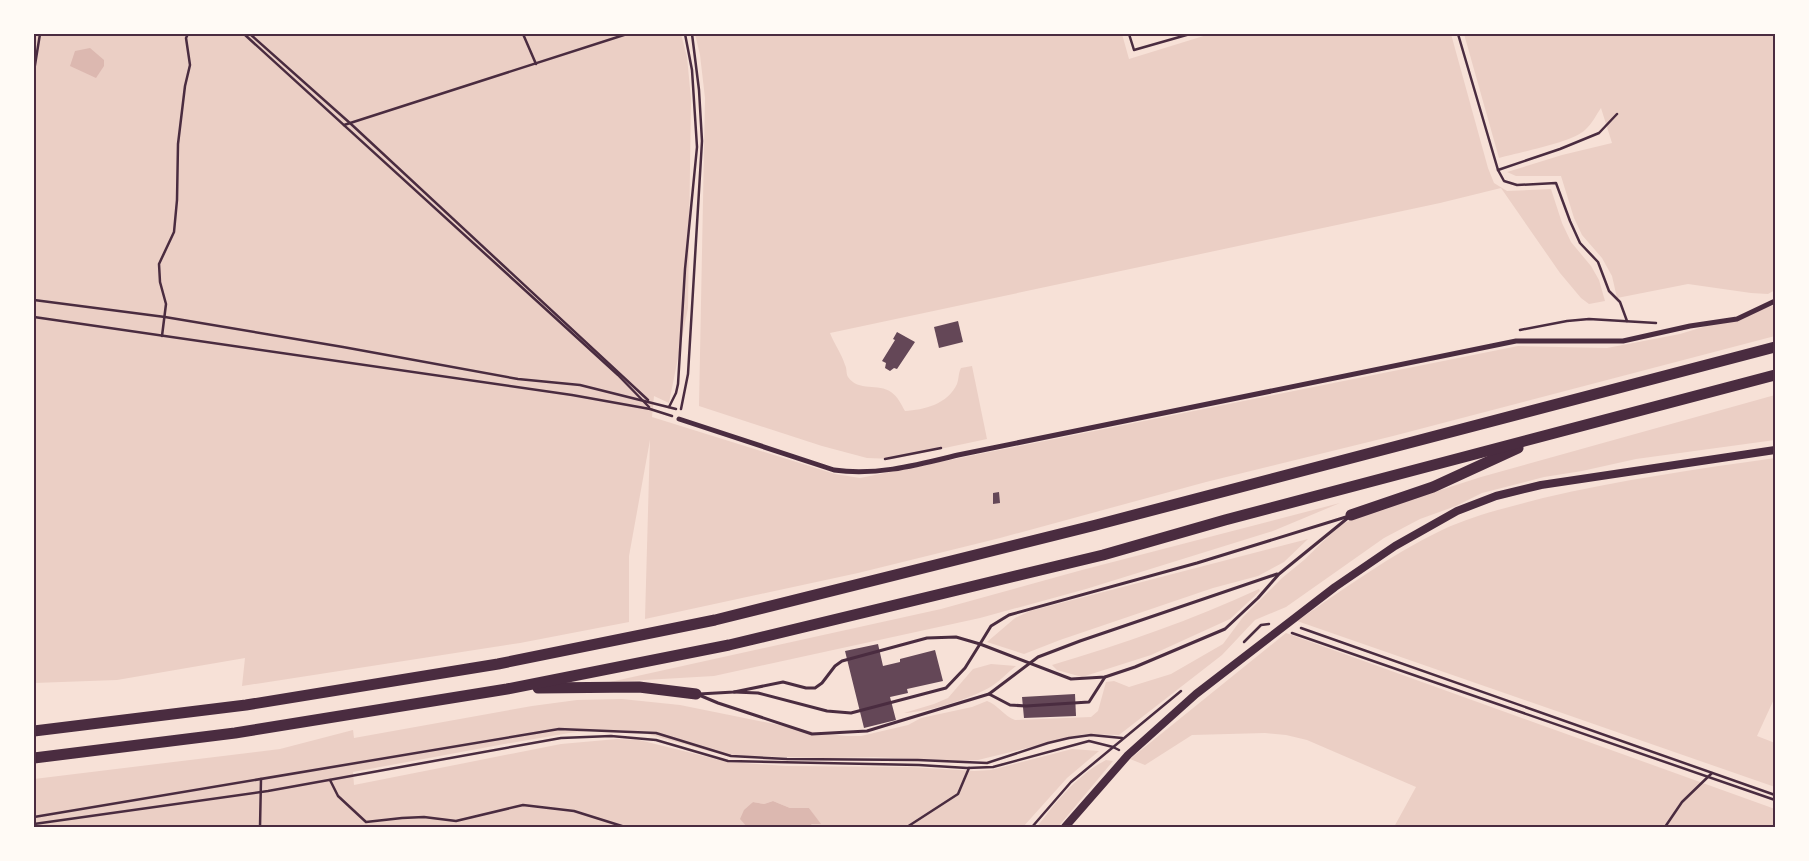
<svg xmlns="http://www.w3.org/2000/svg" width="1809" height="861" font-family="'Fira Sans Condensed',sans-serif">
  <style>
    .green { fill: #ebcfc5 }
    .water { fill: #dcb8b0 }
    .building { fill: #644757 }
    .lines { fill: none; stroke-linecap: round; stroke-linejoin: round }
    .path { stroke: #4a2c40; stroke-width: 2.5 }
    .service { stroke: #4a2c40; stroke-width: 3 }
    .minor { stroke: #4a2c40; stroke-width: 5 }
    .tertiary { stroke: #4a2c40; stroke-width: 8 }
    .motorway { stroke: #4a2c40; stroke-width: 11 }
    .neatline { fill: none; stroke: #4a2c40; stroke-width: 2 }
  </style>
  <rect width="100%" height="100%" fill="#f7e1d7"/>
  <g class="green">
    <polygon points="34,34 681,34 687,57 691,99 688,308 669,403 654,396 652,417 835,474 860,478 880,474 1518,346 1607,348 1680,334 1775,305 1775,336 1393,436 1206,482 1000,538 858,573 645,619 650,440 629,556 629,622 520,643 242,686 245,658 117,680 34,683"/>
    <path d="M695 34H1122L1129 59 1210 34H1451L1488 168 1494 183 1507 191 1551 189 1562 223 1571 242 1591 266 1599 280 1605 301 1589 304 1581 298 1560 273 1501 188 1440 203 830 333C834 344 842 354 845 365 847 368 846 374 848 377 858 392 879 383 891 392 898 397 901 404 905 411 924 410 948 404 957 384 959 379 958 374 961 368L972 366 987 439 893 459 867 458 822 446 699 406 705 98 700 55Z"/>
    <path d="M1464 34H1775V290L1768 294 1751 293 1688 284 1617 298 1612 276 1602 258 1582 235 1574 218 1561 176H1516L1507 172 1562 155 1612 143 1601 108C1596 115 1592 124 1585 130 1571 143 1519 152 1499 158Z"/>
    <path d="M1775 395V440L1636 459 1582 471 1544 477 1482 493 1456 506 1420 519 1384 538 1286 607 1255 620 1222 655 1119 735 1084 734 978 760 958 761 874 757 829 758 737 756 712 752 640 732 616 730H599L569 733 499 745 353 772 354 785 561 744 617 739 639 740 728 762 786 766 911 767 974 771 991 770 1072 749 1099 751 1067 778 1023 827H809L812 824H820L809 808H790L773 801 764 804 753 802 741 819 747 827H34V779L280 749 353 730 354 738 532 706 577 700 622 699 680 705 819 733 846 736H861L908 725 921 718 972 707 987 701C998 705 1004 716 1015 720L1091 717 1098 711 1106 682 1114 681 1129 687 1171 674 1223 644 1243 617 1282 578 1304 560 1340 525 1360 516 1481 477Z"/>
    <path d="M1775 458V697L1757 736 1775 743V787L1297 621C1344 589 1390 555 1442 530 1474 515 1509 507 1543 498 1620 480 1697 469 1775 458Z"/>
    <polygon points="1340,503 1273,531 1086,589 980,618 714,676 610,682 941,609 1082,570"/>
    <polygon points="1308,539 1284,562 1258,576 1213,588 1060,640 1024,654 987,642 1015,618 1030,611"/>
    <path d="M1259 589 1260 591 1230 619 1151 655 1082 677 1057 670 1052 665C1122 644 1192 620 1259 589Z"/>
    <polygon points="1286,633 1775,809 1775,827 1394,827 1416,787 1307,740 1286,735 1265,733 1192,735 1145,765 1130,759"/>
    <path d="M991 664 1016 666C1008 672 1001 680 992 686 971 699 928 712 904 713L934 704 948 698 973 669Z"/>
    <path d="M1106 760 1113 761 1058 827H1037C1057 801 1076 776 1106 760Z"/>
  </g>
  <g class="water">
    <polygon points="90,48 104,60 104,66 96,78 70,66 75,51"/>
    <polygon points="773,801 790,808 809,808 821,824 812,824 809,827 747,827 740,819 744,810 753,802 764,804"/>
  </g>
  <g class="building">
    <polygon points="958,321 963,342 939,348 934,327"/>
    <polygon points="897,332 915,342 897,369 894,368 890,371 885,368 886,363 882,361 895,340 893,339"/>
    <polygon points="999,492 1000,503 993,504 993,493"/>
    <polygon points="878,644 883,666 900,662 900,659 935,650 943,681 907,689 908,693 890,697 896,720 864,728 845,651"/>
    <polygon points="1075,694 1076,716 1024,718 1022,697"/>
  </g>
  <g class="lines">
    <g class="path">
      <polyline points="244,34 618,375 649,407"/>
      <polyline points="250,34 351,124 648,400"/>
      <polyline points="523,34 536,64"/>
      <polyline points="1129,34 1134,50 1190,34"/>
      <polyline points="1458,34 1498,170 1504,181 1517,185 1556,183 1570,221 1580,243 1598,262 1609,291 1620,302 1627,321"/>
      <polyline points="34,71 40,34"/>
      <polyline points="344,125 627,34"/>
      <polyline points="1498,170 1560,149 1599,133 1617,114"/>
      <polyline points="34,300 165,317 343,347 518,379 580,385 676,409"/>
      <polyline points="34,317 572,395 650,409 672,416"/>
      <polyline points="1520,330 1567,321 1589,319 1656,323"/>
      <polyline points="162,336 166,304 160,282 159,264 174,232 177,200 178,144 185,86 190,65 186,38 188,34"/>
      <polyline points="669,407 676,393 678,384 685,269 697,147 692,70 685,34"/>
      <polyline points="681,409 688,374 702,141 699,90 692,34"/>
      <polyline points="885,459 941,448"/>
      <polyline points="1301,628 1775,795"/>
      <polyline points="1292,633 1775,800"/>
      <polyline points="1244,642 1261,625 1269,624"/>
      <polyline points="330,780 338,796 366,822 402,818 424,817 456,821 523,805 574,811 625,827"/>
      <polyline points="34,817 559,729 656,733 731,756 787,759 918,760 987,763 1048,743 1069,738 1091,735 1122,738"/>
      <polyline points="34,824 268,791 561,738 611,736 656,740 728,761 919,765 967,768 993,767 1089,741 1113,747 1119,750"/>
      <polyline points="260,827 261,779"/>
      <polyline points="907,827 958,794 969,768"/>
      <polyline points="1032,827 1071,782 1181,691"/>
      <polyline points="1665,827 1682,802 1712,773"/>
    </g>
    <g class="service">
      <polyline points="734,692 758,693 827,711 851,713 946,688 965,668 980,644 1071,679 1105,677 1135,667 1225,629 1258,598 1279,574 1349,517"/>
      <polyline points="699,694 734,692 783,682 806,688 815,688 822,683 835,666 842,661 927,638 956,637 980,644 991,626 1009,615 1197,563 1346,517"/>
      <polyline points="989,694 1010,705 1026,706 1089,702 1105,677"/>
      <polyline points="699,695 718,703 812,734 867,731 989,694 1038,657 1080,641 1277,574"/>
    </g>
    <path class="minor" d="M679 419 834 470C877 476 917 465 958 455L1516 341H1623L1690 326 1737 319 1775 301"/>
    <polyline class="tertiary" points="1065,827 1128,755 1196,694 1335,587 1395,546 1457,511 1496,496 1541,485 1775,450"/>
    <g class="motorway">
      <polyline points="1351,515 1433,487 1518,448"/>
      <polyline points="538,688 639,687 696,694"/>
      <polyline points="34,731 246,705 498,664 715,620 1096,525 1775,347"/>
      <polyline points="34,758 235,733 507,689 729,645 1103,555 1225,520 1775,375"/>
    </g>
  </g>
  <rect width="1809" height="861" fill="none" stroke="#fffaf5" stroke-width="70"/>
  <rect x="35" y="35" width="1739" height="791" class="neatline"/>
</svg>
